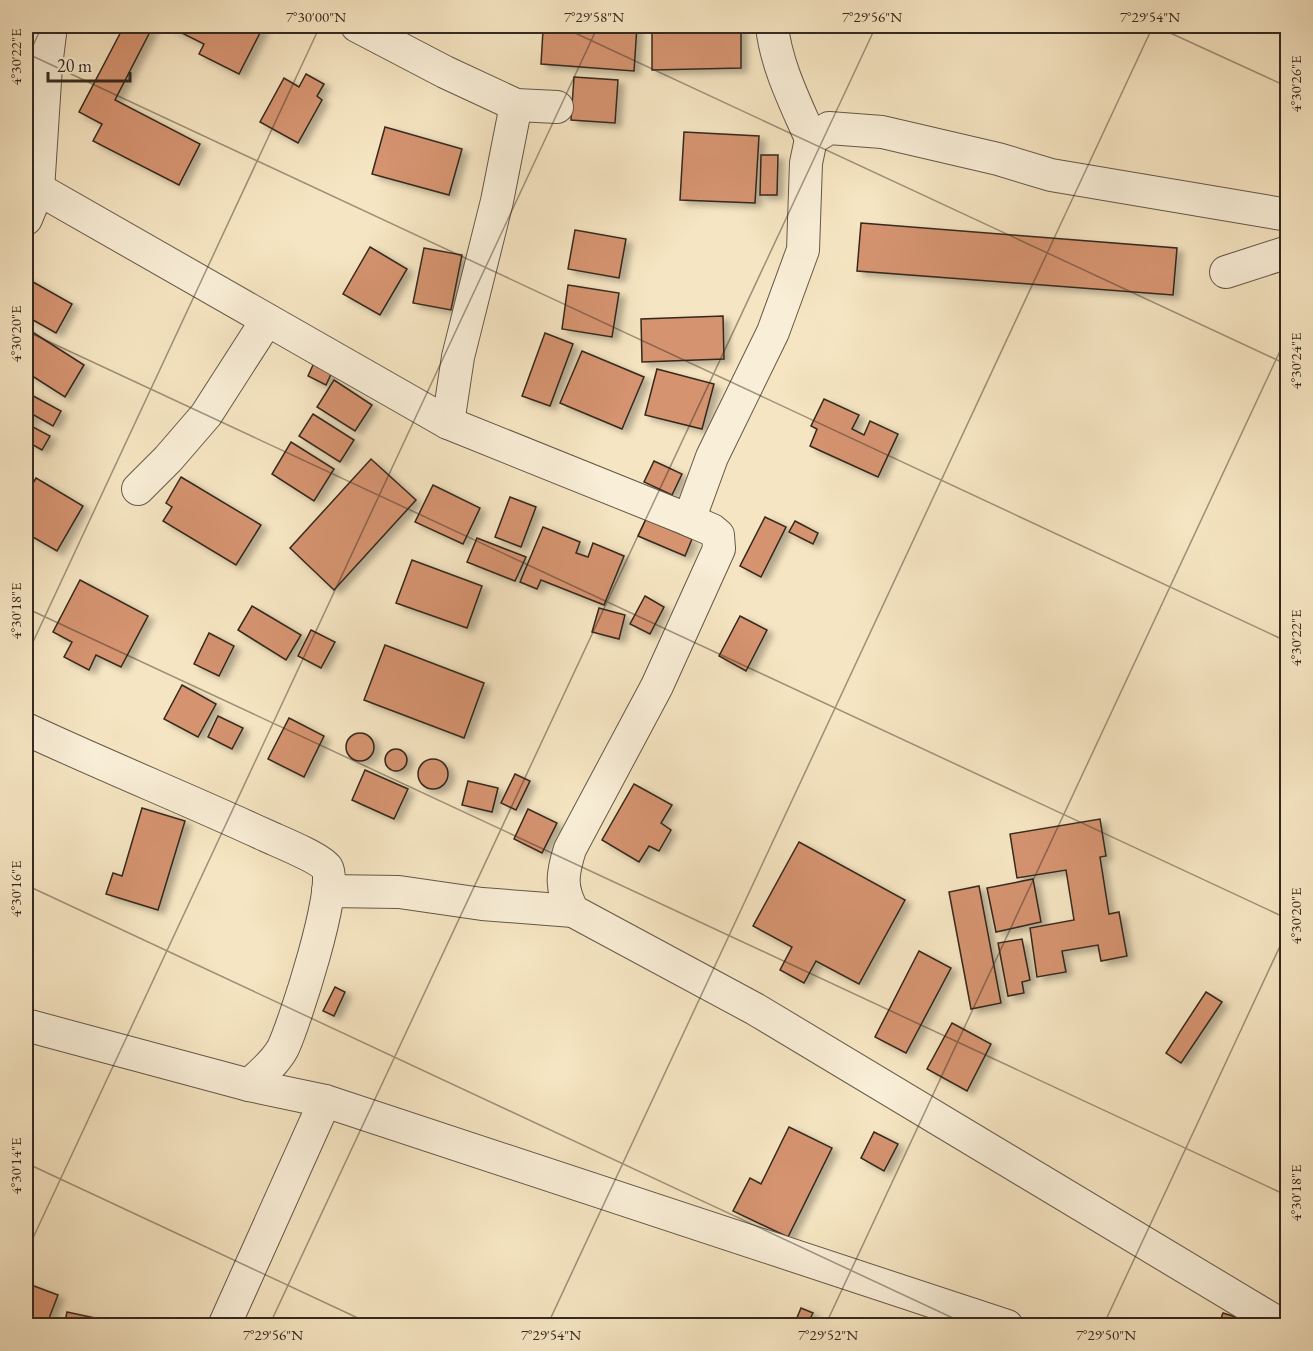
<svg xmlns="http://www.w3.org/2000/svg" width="1313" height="1351" font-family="'EB Garamond',serif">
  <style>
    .building { fill: #d59370; stroke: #34291e; stroke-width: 1.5; filter: url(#shadow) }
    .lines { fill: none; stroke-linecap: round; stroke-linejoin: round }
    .street-casing { stroke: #645847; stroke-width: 34 }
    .street { stroke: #f9eed7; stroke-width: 32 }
    .ticks { fill: none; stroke: #34291e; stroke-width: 1.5; stroke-opacity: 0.45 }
    .neatline { fill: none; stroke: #34291e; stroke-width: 2 }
    .ticks-label { font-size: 15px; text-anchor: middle; fill: #34291e }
  </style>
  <defs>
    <filter id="shadow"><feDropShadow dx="6" dy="4" stdDeviation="3" flood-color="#0004"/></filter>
  </defs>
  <rect width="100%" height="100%" fill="#f6e5c2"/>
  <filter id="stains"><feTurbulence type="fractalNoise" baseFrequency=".00333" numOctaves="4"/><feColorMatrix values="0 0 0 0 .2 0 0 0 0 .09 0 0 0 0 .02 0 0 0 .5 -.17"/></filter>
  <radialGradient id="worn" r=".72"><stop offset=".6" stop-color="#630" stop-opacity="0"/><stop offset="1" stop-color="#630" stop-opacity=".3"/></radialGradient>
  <g class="building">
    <polygon points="124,26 153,26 115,100 200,144 179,185 93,141 102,124 79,112"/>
    <polygon points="168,26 259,26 263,27 239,74 199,54 204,44"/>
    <polygon points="558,26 637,26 634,71 541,64 543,30 557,31"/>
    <polygon points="652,26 741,26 741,68 652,70"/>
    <polygon points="306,74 324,84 317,96 322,100 298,143 260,122 284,78 299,87"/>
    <polygon points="574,77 618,80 615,123 571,120"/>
    <polygon points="385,127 462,149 449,195 372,174"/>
    <polygon points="684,132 759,136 755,203 680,200"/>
    <polygon points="761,155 778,155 777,195 760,195"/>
    <polygon points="861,223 1177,248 1173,295 857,271"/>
    <polygon points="575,230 626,239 619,278 568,269"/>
    <polygon points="370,247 407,269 380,315 343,294"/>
    <polygon points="424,248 462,255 451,310 413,303"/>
    <polygon points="26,278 72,304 56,333 26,316"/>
    <polygon points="568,285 619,293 612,337 562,329"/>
    <polygon points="723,316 724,359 642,362 641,319"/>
    <polygon points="26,328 84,365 65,397 26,372"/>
    <polygon points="545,333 573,344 550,406 522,396"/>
    <polygon points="582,351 644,377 622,429 560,403"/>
    <polygon points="319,352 337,361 326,385 308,376"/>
    <polygon points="657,369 714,384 702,429 645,415"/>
    <polygon points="334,380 372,405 355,431 317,407"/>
    <polygon points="26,392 61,411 53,426 34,415 29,425 50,436 42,450 26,441"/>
    <polygon points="824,399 859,415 852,429 864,435 870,421 898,434 878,477 810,446 817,429 811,426"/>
    <polygon points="313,414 354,440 340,462 299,436"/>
    <polygon points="291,442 334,469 314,501 272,474"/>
    <polygon points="371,459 416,500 334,590 290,548"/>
    <polygon points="654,461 682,474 672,495 644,482"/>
    <polygon points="181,477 261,525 236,565 163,521 172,507 166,503"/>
    <polygon points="36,478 83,506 57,551 26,533 26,495"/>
    <polygon points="433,485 480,508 463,544 415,522"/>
    <polygon points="510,497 536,507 521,547 495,537"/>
    <polygon points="765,517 786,527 761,577 740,566"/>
    <polygon points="646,519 692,539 685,556 638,536"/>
    <polygon points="795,521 818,533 813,544 789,532"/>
    <polygon points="543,527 580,542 576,553 588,557 593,543 624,556 604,605 541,580 537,589 520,582"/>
    <polygon points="477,538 526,557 515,581 467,562"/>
    <polygon points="412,560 482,586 467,628 396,603"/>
    <polygon points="80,580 148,616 121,667 96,655 89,670 64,657 72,642 53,632"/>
    <polygon points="645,596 664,607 650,634 630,624"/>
    <polygon points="252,606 301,635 286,660 238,630"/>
    <polygon points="599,608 625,615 619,639 592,632"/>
    <polygon points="740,616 767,630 746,671 719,656"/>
    <polygon points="311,630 335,642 321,668 298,656"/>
    <polygon points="209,633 234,646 219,676 194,664"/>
    <polygon points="385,645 484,683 464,738 364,700"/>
    <polygon points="182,685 216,704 198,737 164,719"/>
    <polygon points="218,716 243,728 232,749 208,737"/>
    <polygon points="289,718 324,736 304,777 268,759"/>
    <circle cx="360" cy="747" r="14"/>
    <circle cx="396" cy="760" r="11"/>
    <circle cx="433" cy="774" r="15"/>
    <polygon points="365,770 408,789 394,819 352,800"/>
    <polygon points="515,774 530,781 516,810 501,803"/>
    <polygon points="468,781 498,788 492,812 462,805"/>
    <polygon points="634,784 672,805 661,823 671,830 659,851 649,846 639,862 602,840"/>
    <polygon points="142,808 185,821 158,910 106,894 113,873 122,876"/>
    <polygon points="528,809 557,823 542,853 514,839"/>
    <polygon points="1100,819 1106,856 1100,857 1109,914 1119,912 1127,956 1101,961 1098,945 1062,951 1066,972 1037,977 1030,928 1074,920 1066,870 1017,878 1010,834"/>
    <polygon points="799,842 905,900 859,984 816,961 804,983 780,970 792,947 753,926"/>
    <polygon points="1033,879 1041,922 996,932 987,888"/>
    <polygon points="979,886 1001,1003 971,1009 949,892"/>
    <polygon points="1022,939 1030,980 1022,982 1024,993 1008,996 998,943"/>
    <polygon points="919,951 951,968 906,1053 875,1037"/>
    <polygon points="335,987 345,992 334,1016 323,1011"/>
    <polygon points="1206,992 1222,1002 1181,1063 1166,1053"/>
    <polygon points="952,1023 991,1044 967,1091 927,1069"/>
    <polygon points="789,1127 832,1148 788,1237 733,1211 750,1178 761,1184"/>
    <polygon points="874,1132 898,1144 884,1171 861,1158"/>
    <polygon points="26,1283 58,1295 46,1326 26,1326"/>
    <polygon points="801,1308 813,1313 807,1325 796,1320"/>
    <polygon points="67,1312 132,1326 64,1326"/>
    <polygon points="1223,1313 1236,1317 1233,1326 1218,1326"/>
  </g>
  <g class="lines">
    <g class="street-casing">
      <g id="street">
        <polyline points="357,26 445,72 516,105 557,107"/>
        <path d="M772 26C776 65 795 102 811 139"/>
        <path d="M26 182 448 423 689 520 712 530 718 535 719 549 657 686 570 849C562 874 560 888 573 911L755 1009 1283 1326"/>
        <polyline points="26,219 38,190 46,66 51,26"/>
        <polyline points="1226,272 1288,252"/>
        <polyline points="448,423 458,357 497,201 516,105"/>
        <polyline points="138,489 168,459 206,415 267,320"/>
        <polyline points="689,520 712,457 773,332 803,250 806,163 811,139 829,128 882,132 998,159 1051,175 1288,215"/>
        <path d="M26 729C105 766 187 799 267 836 280 842 320 858 327 868 339 887 294 1025 283 1048 275 1063 261 1074 249 1085"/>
        <polyline points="328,891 399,892 482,904 573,911"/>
        <polyline points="26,1025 249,1085 325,1101 1007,1326"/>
        <polyline points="224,1326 325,1101"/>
      </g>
    </g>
    <use href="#street" class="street"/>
  </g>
  <path class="ticks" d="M560 26 1288 365M1155 26 1288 87M26 53 1288 642M26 61 42 26M26 331 1288 919M26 608 1288 1196M26 657 320 26M26 885 970 1326M26 1163 375 1326M26 1253 598 26M269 1326 876 26M547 1326 1153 26M825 1326 1288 334M1103 1326 1288 929"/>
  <rect width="1313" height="1351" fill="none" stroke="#f6e5c2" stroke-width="66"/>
  <path d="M48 72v9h82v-9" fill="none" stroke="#34291e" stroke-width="3"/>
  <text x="57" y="72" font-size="18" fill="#34291e" stroke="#f9eed7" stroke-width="4.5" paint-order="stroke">20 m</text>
  <rect x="33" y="33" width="1247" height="1285" class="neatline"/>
  <g class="ticks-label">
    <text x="316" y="22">7°30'00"N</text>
    <text x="594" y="22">7°29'58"N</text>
    <text x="872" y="22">7°29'56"N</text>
    <text x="1150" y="22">7°29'54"N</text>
    <text transform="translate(16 57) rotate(-90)" y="5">4°30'22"E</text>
    <text transform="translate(1296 84) rotate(-90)" y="5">4°30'26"E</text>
    <text transform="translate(16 334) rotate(-90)" y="5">4°30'20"E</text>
    <text transform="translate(1296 361) rotate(-90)" y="5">4°30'24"E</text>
    <text transform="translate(16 611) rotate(-90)" y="5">4°30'18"E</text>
    <text transform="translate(1296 638) rotate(-90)" y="5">4°30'22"E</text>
    <text transform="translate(16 889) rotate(-90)" y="5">4°30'16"E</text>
    <text transform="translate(1296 916) rotate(-90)" y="5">4°30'20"E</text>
    <text transform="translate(16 1166) rotate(-90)" y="5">4°30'14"E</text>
    <text transform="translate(1296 1193) rotate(-90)" y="5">4°30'18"E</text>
    <text x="273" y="1340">7°29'56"N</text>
    <text x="551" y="1340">7°29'54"N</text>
    <text x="828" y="1340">7°29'52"N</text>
    <text x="1106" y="1340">7°29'50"N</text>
  </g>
  <rect width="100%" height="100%" filter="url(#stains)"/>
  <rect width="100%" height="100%" fill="url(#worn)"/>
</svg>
